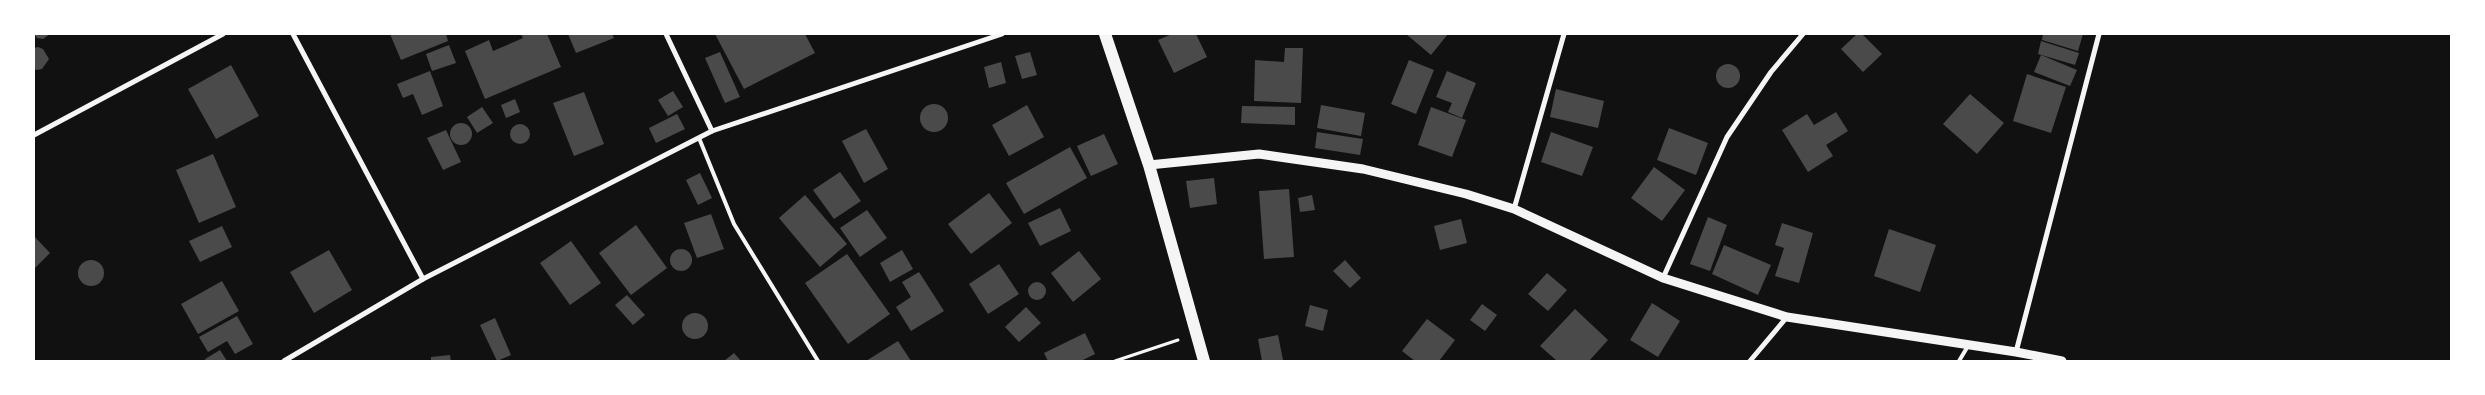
<svg xmlns="http://www.w3.org/2000/svg" width="2485" height="395" font-family="'Fira Sans Condensed',sans-serif">
  <style>
    .building { fill: #4a4a4a }
    .lines { fill: none; stroke-linecap: round; stroke-linejoin: round }
    .path { stroke: #f5f5f5; stroke-width: 3 }
    .service { stroke: #f5f5f5; stroke-width: 4 }
    .minor { stroke: #f5f5f5; stroke-width: 5 }
    .tertiary { stroke: #f5f5f5; stroke-width: 9 }
    .primary { stroke: #f5f5f5; stroke-width: 12 }
  </style>
  <rect width="100%" height="100%" fill="#111"/>
  <g class="building">
    <polygon points="34,34 50,34 43,39 37,38"/>
    <polygon points="390,34 446,34 448,41 401,60"/>
    <polygon points="521,34 547,34 561,67 485,99 465,51 489,40 493,51 523,38"/>
    <polygon points="568,34 612,34 614,38 576,53"/>
    <polygon points="715,34 805,34 815,53 744,89"/>
    <polygon points="1172,34 1196,34 1207,57 1174,73 1158,40"/>
    <polygon points="1406,34 1448,34 1431,55"/>
    <polygon points="1857,34 1862,34 1882,54 1863,72 1841,49"/>
    <polygon points="2043,34 2083,34 2078,51 2042,40"/>
    <polygon points="2041,41 2079,53 2075,65 2038,54"/>
    <polygon points="449,45 456,63 432,71 426,54"/>
    <polygon points="38,47 43,49 49,59 42,69 37,70 34,69 34,48"/>
    <polygon points="1285,48 1303,48 1301,103 1254,101 1255,60 1284,62"/>
    <polygon points="720,52 740,97 725,103 705,58"/>
    <polygon points="1030,52 1037,75 1022,79 1015,56"/>
    <polygon points="2041,55 2077,70 2070,86 2034,72"/>
    <polygon points="1409,60 1434,70 1416,114 1391,104"/>
    <polygon points="1001,62 1006,83 989,88 984,67"/>
    <circle cx="1728" cy="76" r="12"/>
    <polygon points="231,65 259,116 216,139 188,89"/>
    <polygon points="430,71 443,106 422,115 413,94 403,98 397,84"/>
    <polygon points="1447,71 1476,83 1462,118 1448,112 1452,103 1436,97"/>
    <polygon points="2027,74 2066,87 2051,133 2013,121"/>
    <polygon points="1556,89 1604,101 1598,128 1550,117"/>
    <polygon points="673,91 683,107 668,116 658,100"/>
    <polygon points="584,92 604,144 574,156 553,103"/>
    <polygon points="1970,94 2004,123 1977,154 1943,124"/>
    <polygon points="515,99 520,112 506,118 501,105"/>
    <circle cx="934" cy="118" r="14"/>
    <polygon points="1027,105 1044,137 1009,156 992,125"/>
    <polygon points="1321,105 1365,113 1361,136 1317,128"/>
    <polygon points="1242,106 1295,107 1295,125 1241,123"/>
    <polygon points="482,107 493,123 477,133 467,117"/>
    <polygon points="1431,107 1466,120 1452,157 1418,145"/>
    <polygon points="1836,112 1848,131 1826,145 1833,156 1808,172 1782,130 1807,114 1814,125"/>
    <polygon points="677,114 685,129 656,143 649,128"/>
    <circle cx="461" cy="134" r="11"/>
    <circle cx="520" cy="134" r="10"/>
    <polygon points="1669,128 1708,143 1696,175 1657,160"/>
    <polygon points="866,129 888,169 864,183 842,141"/>
    <polygon points="446,130 461,162 443,170 427,138"/>
    <polygon points="1317,132 1363,139 1360,155 1315,148"/>
    <polygon points="1551,132 1593,147 1582,176 1541,162"/>
    <polygon points="1104,134 1118,164 1091,176 1077,146"/>
    <polygon points="1070,147 1087,178 1024,214 1006,183"/>
    <polygon points="213,154 236,207 199,223 176,170"/>
    <polygon points="1654,167 1685,190 1662,221 1631,198"/>
    <polygon points="840,172 861,201 834,219 813,190"/>
    <polygon points="700,173 712,198 698,205 686,180"/>
    <polygon points="1214,178 1217,204 1190,208 1186,181"/>
    <polygon points="1289,189 1294,257 1264,259 1259,191"/>
    <polygon points="989,193 1012,223 971,254 948,224"/>
    <polygon points="805,195 847,244 820,267 779,218"/>
    <polygon points="1312,195 1315,210 1300,212 1298,198"/>
    <polygon points="1060,208 1071,231 1040,246 1028,223"/>
    <polygon points="867,210 887,238 860,257 840,228"/>
    <polygon points="711,214 724,249 697,258 684,223"/>
    <polygon points="1708,217 1727,225 1710,271 1690,264"/>
    <polygon points="1461,219 1467,243 1440,250 1434,226"/>
    <polygon points="1782,223 1813,233 1799,283 1775,276 1784,248 1775,245"/>
    <polygon points="636,225 667,268 631,295 599,253"/>
    <polygon points="222,226 232,247 200,262 189,241"/>
    <polygon points="1889,229 1936,245 1920,292 1874,276"/>
    <polygon points="34,236 50,253 34,269"/>
    <polygon points="571,241 601,283 570,305 540,263"/>
    <polygon points="1724,245 1771,265 1758,295 1712,274"/>
    <circle cx="681" cy="260" r="11"/>
    <polygon points="329,250 352,290 314,313 290,272"/>
    <polygon points="902,250 913,269 890,282 880,263"/>
    <polygon points="1079,251 1101,279 1073,302 1051,273"/>
    <polygon points="847,254 890,314 848,344 805,283"/>
    <polygon points="1345,260 1361,278 1350,288 1333,271"/>
    <circle cx="91" cy="273" r="13"/>
    <polygon points="999,264 1019,294 988,314 969,284"/>
    <polygon points="919,272 944,311 911,331 896,307 911,297 902,282"/>
    <polygon points="1547,273 1567,290 1548,311 1528,294"/>
    <polygon points="222,281 239,311 198,334 181,304"/>
    <circle cx="1037" cy="291" r="9"/>
    <polygon points="627,295 645,315 633,325 615,305"/>
    <polygon points="1652,303 1680,321 1658,357 1630,340"/>
    <polygon points="1482,304 1497,315 1485,331 1470,320"/>
    <polygon points="1310,305 1328,310 1323,331 1305,326"/>
    <polygon points="1026,307 1041,323 1019,342 1005,327"/>
    <polygon points="1575,309 1608,340 1589,361 1557,361 1540,346"/>
    <circle cx="695" cy="326" r="13"/>
    <polygon points="237,316 253,344 235,354 227,341 208,352 199,337"/>
    <polygon points="495,318 511,355 497,361 480,325"/>
    <polygon points="1427,319 1455,340 1439,361 1415,361 1402,351"/>
    <polygon points="1085,333 1095,354 1081,361 1048,361 1044,353"/>
    <polygon points="1278,335 1283,360 1262,361 1258,339"/>
    <polygon points="898,341 911,361 866,361"/>
    <polygon points="220,350 227,361 206,361 205,359"/>
    <polygon points="734,353 741,361 724,361"/>
    <polygon points="450,355 451,361 431,361 431,357"/>
  </g>
  <g class="lines">
    <polyline class="path" points="1115,361 1178,340"/>
    <g class="service">
      <polyline points="699,138 734,224 818,361"/>
      <polyline points="1959,361 1968,346"/>
    </g>
    <g class="minor">
      <polyline points="293,34 423,279"/>
      <polyline points="666,34 712,131"/>
      <polyline points="34,135 223,34"/>
      <polyline points="1514,209 1564,34"/>
      <polyline points="1663,278 1727,137 1771,72 1803,34"/>
      <polyline points="2016,352 2099,34"/>
      <polyline points="284,361 423,279 712,131 1002,34"/>
      <polyline points="1750,361 1787,317"/>
    </g>
    <polyline class="tertiary" points="1149,165 1259,154 1363,169 1466,194 1514,209 1663,278 1787,317 2016,352 2062,361"/>
    <polyline class="primary" points="1105,34 1149,165 1204,361"/>
  </g>
  <rect width="2485" height="395" fill="none" stroke="#ffffff" stroke-width="70"/>
</svg>
